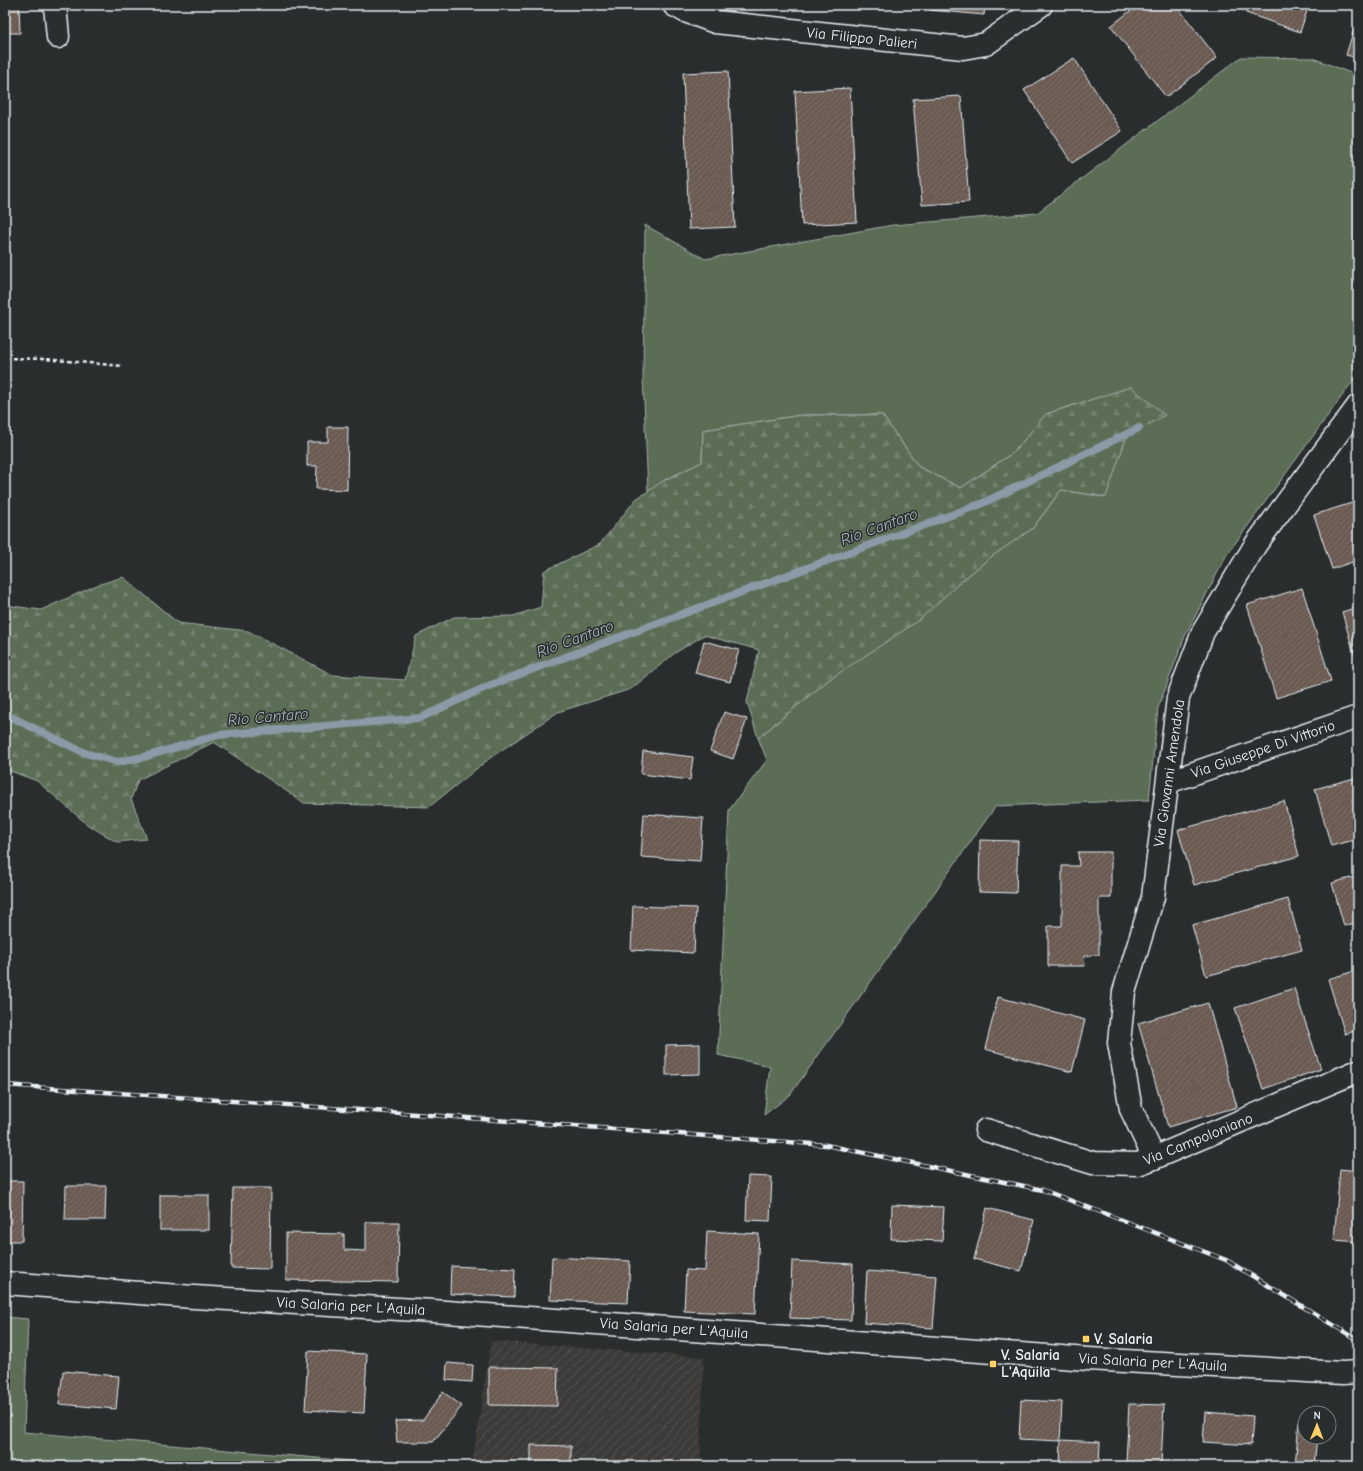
<svg xmlns="http://www.w3.org/2000/svg" width="1363" height="1471" font-family="'Comic Neue',sans-serif">
  <style>
    .industrial { fill: url(#industrial-furrows) }
    .green { fill: #5b6d57; stroke: #a2afa8 }
    .forest { fill: url(#forest-firs); stroke: #a2afa8 }
    .lines { fill: none; stroke-linecap: round; stroke-linejoin: round }
    .stream { stroke: #8a9aa6; stroke-width: 8 }
    .building { fill: url(#building-hatch); stroke: #e8f1f8 }
    .street-casing { stroke: #e8f1f8; stroke-width: 25 }
    .secondary-casing { stroke: #e8f1f8; stroke-width: 25 }
    .path { stroke: #e8f1f8; stroke-width: 2.5; stroke-dasharray: 4 3; stroke-linecap: butt }
    .street { stroke: #2a2d2e; stroke-width: 22 }
    .secondary { stroke: #2a2d2e; stroke-width: 22 }
    .rail-casing { stroke: #e8f1f8; stroke-width: 4.5 }
    .rail { stroke: #2a2d2e; stroke-width: 3; stroke-dasharray: 9; stroke-linecap: butt }
    .poi-dot { fill: #ffd166; stroke: #2a2d2e; stroke-width: 1.5 }
    .labels { text-anchor: middle; dominant-baseline: central; stroke-width: 3; stroke-linejoin: round; paint-order: stroke }
    .street-label { font-size: 15px; fill: #e8f1f8; stroke: #2a2d2e }
    .poi-label { font-size: 15px; font-weight: bold; fill: #e8f1f8; stroke: #2a2d2e; text-anchor: start }
    .water-label { font-size: 16px; font-style: italic; fill: #aab7c1; stroke: #2a2d2e }
  </style>
  <defs>
    <pattern id="industrial-furrows" width="10" height="10" patternUnits="userSpaceOnUse"><rect width="10" height="10" fill="#3d3a38"/><path d="M-1 1l2-2M0 10L10 0M9 11l2-2" fill="none" stroke="#595756"/></pattern>
    <pattern id="forest-firs" width="22" height="20" patternUnits="userSpaceOnUse"><rect width="22" height="20" fill="#5b6d57"/><path d="M5 1l3.5 6h-7zM16 11l3.5 6h-7z" fill="#738270"/></pattern>
    <pattern id="building-hatch" width="6" height="6" patternUnits="userSpaceOnUse"><rect width="6" height="6" fill="#6a5a51"/><path d="M-1 1l2-2M0 6l6-6M5 7l2-2" fill="none" stroke="#7f726b"/></pattern>
  </defs>
  <rect width="100%" height="100%" fill="#2a2d2e"/>
  <filter id="ink" filterUnits="userSpaceOnUse"><feTurbulence type="fractalNoise" baseFrequency=".025" numOctaves="2"/><feDisplacementMap in="SourceGraphic" scale="8" xChannelSelector="R" yChannelSelector="G"/><feConvolveMatrix kernelMatrix="1 2 1 2 8 2 1 2 1" color-interpolation-filters="sRGB"/></filter>
  <g filter="url(#ink)">
    <polygon class="industrial" points="491,1341 704,1357 700,1466 472,1466"/>
    <g class="green">
      <polygon points="1241,57 1313,58 1358,76 1358,374 1226,556 1185,636 1158,708 1149,800 996,806 790,1095 764,1115 770,1066 718,1055 729,810 767,760 758,738 827,681 957,585 988,559 1033,528 1061,490 1105,497 1126,438 1131,387 1046,414 1014,452 961,488 919,467 882,415 802,415 703,430 702,462 665,480 648,492 643,378 645,225 705,259 893,225 1037,213"/>
      <polygon points="5,1317 28,1319 24,1432 407,1466 5,1466"/>
    </g>
    <polygon class="forest" points="1131,387 1165,415 1126,438 1106,497 1061,490 1033,528 988,559 957,585 919,620 827,681 758,738 747,702 759,650 704,635 675,653 631,689 558,712 490,758 429,807 304,803 214,742 138,780 131,799 147,839 117,842 88,825 37,781 5,769 5,605 41,610 97,585 123,577 178,623 248,631 333,675 405,680 416,636 454,617 513,616 541,607 544,571 600,544 636,499 665,480 702,462 703,430 802,415 882,415 919,467 961,488 1014,452 1046,414"/>
    <g class="lines">
      <polyline class="stream" points="5,714 85,753 118,762 144,757 218,735 420,718 486,687 552,662 981,504 1139,428"/>
    </g>
    <g class="building">
      <polygon points="5,5 19,5 20,33 5,33"/>
      <polygon points="930,5 985,5 984,15 930,10"/>
      <polygon points="1138,5 1176,5 1217,58 1166,97 1111,26"/>
      <polygon points="1249,5 1309,5 1300,32 1246,13"/>
      <polygon points="1358,16 1358,58 1346,55"/>
      <polygon points="1074,58 1122,131 1072,163 1024,90"/>
      <polygon points="728,71 735,227 689,229 683,73"/>
      <polygon points="850,88 857,222 802,225 795,91"/>
      <polygon points="961,96 969,202 922,205 913,99"/>
      <polygon points="328,427 348,427 347,490 316,489 317,466 307,466 307,442 328,442"/>
      <polygon points="1358,501 1358,560 1332,569 1314,515"/>
      <polygon points="1302,588 1331,681 1276,698 1247,605"/>
      <polygon points="1358,607 1358,667 1342,612"/>
      <polygon points="704,641 739,650 730,682 695,673"/>
      <polygon points="724,712 747,719 733,759 710,751"/>
      <polygon points="643,751 693,757 690,780 641,774"/>
      <polygon points="1358,777 1358,839 1331,846 1315,789"/>
      <polygon points="1284,801 1299,856 1194,885 1178,830"/>
      <polygon points="644,814 703,818 700,861 641,857"/>
      <polygon points="980,840 1018,841 1016,893 979,892"/>
      <polygon points="1078,852 1111,852 1111,898 1099,898 1099,955 1084,956 1085,966 1048,966 1048,926 1062,926 1062,866 1079,866"/>
      <polygon points="1358,876 1358,922 1344,926 1332,883"/>
      <polygon points="1288,899 1302,950 1206,976 1192,925"/>
      <polygon points="633,906 696,908 694,953 631,950"/>
      <polygon points="1358,970 1358,1030 1345,1034 1328,979"/>
      <polygon points="1294,988 1321,1069 1263,1089 1235,1008"/>
      <polygon points="998,997 1085,1020 1072,1072 985,1049"/>
      <polygon points="1208,1003 1237,1107 1168,1127 1138,1023"/>
      <polygon points="700,1044 700,1074 666,1075 666,1045"/>
      <polygon points="1340,1169 1358,1171 1358,1242 1334,1240"/>
      <polygon points="748,1176 772,1177 770,1221 746,1220"/>
      <polygon points="5,1181 23,1181 22,1241 5,1241"/>
      <polygon points="66,1186 106,1186 105,1220 65,1220"/>
      <polygon points="233,1188 271,1188 270,1269 231,1268"/>
      <rect x="160" y="1195" width="49" height="35"/>
      <polygon points="892,1205 944,1207 942,1241 891,1239"/>
      <polygon points="987,1208 1034,1220 1021,1271 974,1259"/>
      <polygon points="366,1222 399,1222 398,1282 286,1280 286,1233 344,1234 344,1250 366,1251"/>
      <polygon points="707,1231 759,1234 755,1314 684,1311 686,1270 705,1271"/>
      <polygon points="552,1257 630,1261 628,1303 550,1300"/>
      <polygon points="792,1261 853,1264 851,1320 790,1318"/>
      <polygon points="451,1266 515,1269 514,1297 450,1294"/>
      <polygon points="867,1271 937,1276 933,1328 864,1323"/>
      <polygon points="308,1351 367,1354 364,1413 305,1410"/>
      <polygon points="447,1363 473,1365 472,1382 446,1380"/>
      <polygon points="489,1367 558,1368 557,1406 489,1405"/>
      <polygon points="63,1371 119,1376 116,1409 59,1404"/>
      <polygon points="443,1392 462,1406 433,1442 397,1442 395,1421 423,1420"/>
      <polygon points="1021,1400 1062,1402 1060,1441 1019,1439"/>
      <polygon points="1129,1404 1164,1405 1161,1464 1126,1462"/>
      <polygon points="1205,1412 1253,1416 1251,1445 1203,1442"/>
      <polygon points="1299,1421 1305,1422 1305,1437 1317,1437 1314,1466 1295,1466"/>
      <polygon points="1061,1440 1100,1442 1099,1466 1060,1466"/>
      <polygon points="531,1445 571,1446 571,1466 531,1466"/>
      <polygon points="1327,1463 1348,1466 1326,1466"/>
    </g>
    <g class="lines">
      <g class="street-casing">
        <g id="street">
          <polyline points="55,5 58,37"/>
          <polyline points="674,5 685,11 715,22 963,48 986,44 1041,5"/>
          <polyline points="1168,782 1358,717"/>
          <polyline points="986,1130 1093,1163 1138,1164 1154,1158 1358,1071"/>
          <polyline points="1154,1158 1131,1109 1119,1043 1124,992 1153,897 1178,698 1203,632 1256,544 1358,406"/>
        </g>
      </g>
      <g class="secondary-casing">
        <polyline id="secondary" points="5,1283 194,1297 433,1311 1088,1359 1343,1373 1358,1372"/>
      </g>
      <polyline class="path" points="5,358 44,359 123,366"/>
      <use href="#street" class="street"/>
      <use href="#secondary" class="secondary"/>
      <g class="rail-casing">
        <polyline id="rail" points="5,1085 402,1113 826,1145 1043,1190 1226,1260 1358,1340"/>
      </g>
      <use href="#rail" class="rail"/>
    </g>
  </g>
  <g class="poi-dot">
    <rect x="1082" y="1335" width="8" height="8" rx="2"/>
    <rect x="989" y="1360" width="8" height="8" rx="2"/>
  </g>
  <g class="labels">
    <g class="street-label">
      <text transform="translate(862 38) rotate(6)">Via Filippo Palieri</text>
      <text transform="translate(1263 749) rotate(-19)">Via Giuseppe Di Vittorio</text>
      <text transform="translate(1169 773) rotate(-82)">Via Giovanni Amendola</text>
      <text transform="translate(1198 1139) rotate(-22)">Via Campoloniano</text>
      <text transform="translate(351 1306) rotate(3)">Via Salaria per L'Aquila</text>
      <text transform="translate(674 1328) rotate(4)">Via Salaria per L'Aquila</text>
      <text transform="translate(1153 1362) rotate(3)">Via Salaria per L'Aquila</text>
    </g>
    <g class="poi-label">
      <text x="1094" y="1339">V. Salaria</text>
      <text x="1001" y="1355">V. Salaria<tspan x="1001" dy="17">L'Aquila</tspan></text>
    </g>
    <g class="water-label">
      <text transform="translate(879 527) rotate(-20)">Rio Cantaro</text>
      <text transform="translate(575 639) rotate(-20)">Rio Cantaro</text>
      <text transform="translate(268 717) rotate(-5)">Rio Cantaro</text>
    </g>
  </g>
  <rect width="1363" height="1471" fill="none" stroke="#2a2d2e" stroke-width="20"/>
  <rect x="10" y="10" width="1343" height="1451" fill="none" stroke="#e8f1f8" stroke-width="1.5" filter="url(#ink)"/>
  <g transform="translate(1317 1425) rotate(1)"><circle r="19" fill="#2a2d2e" stroke="#767b7f"/>
  <path d="M0-3L7 15L0 10L-7 15Z" fill="#ffd166"/>
  <text y="-6" font-size="11" font-weight="bold" text-anchor="middle" fill="#e8f1f8">N</text>
  </g>
</svg>
